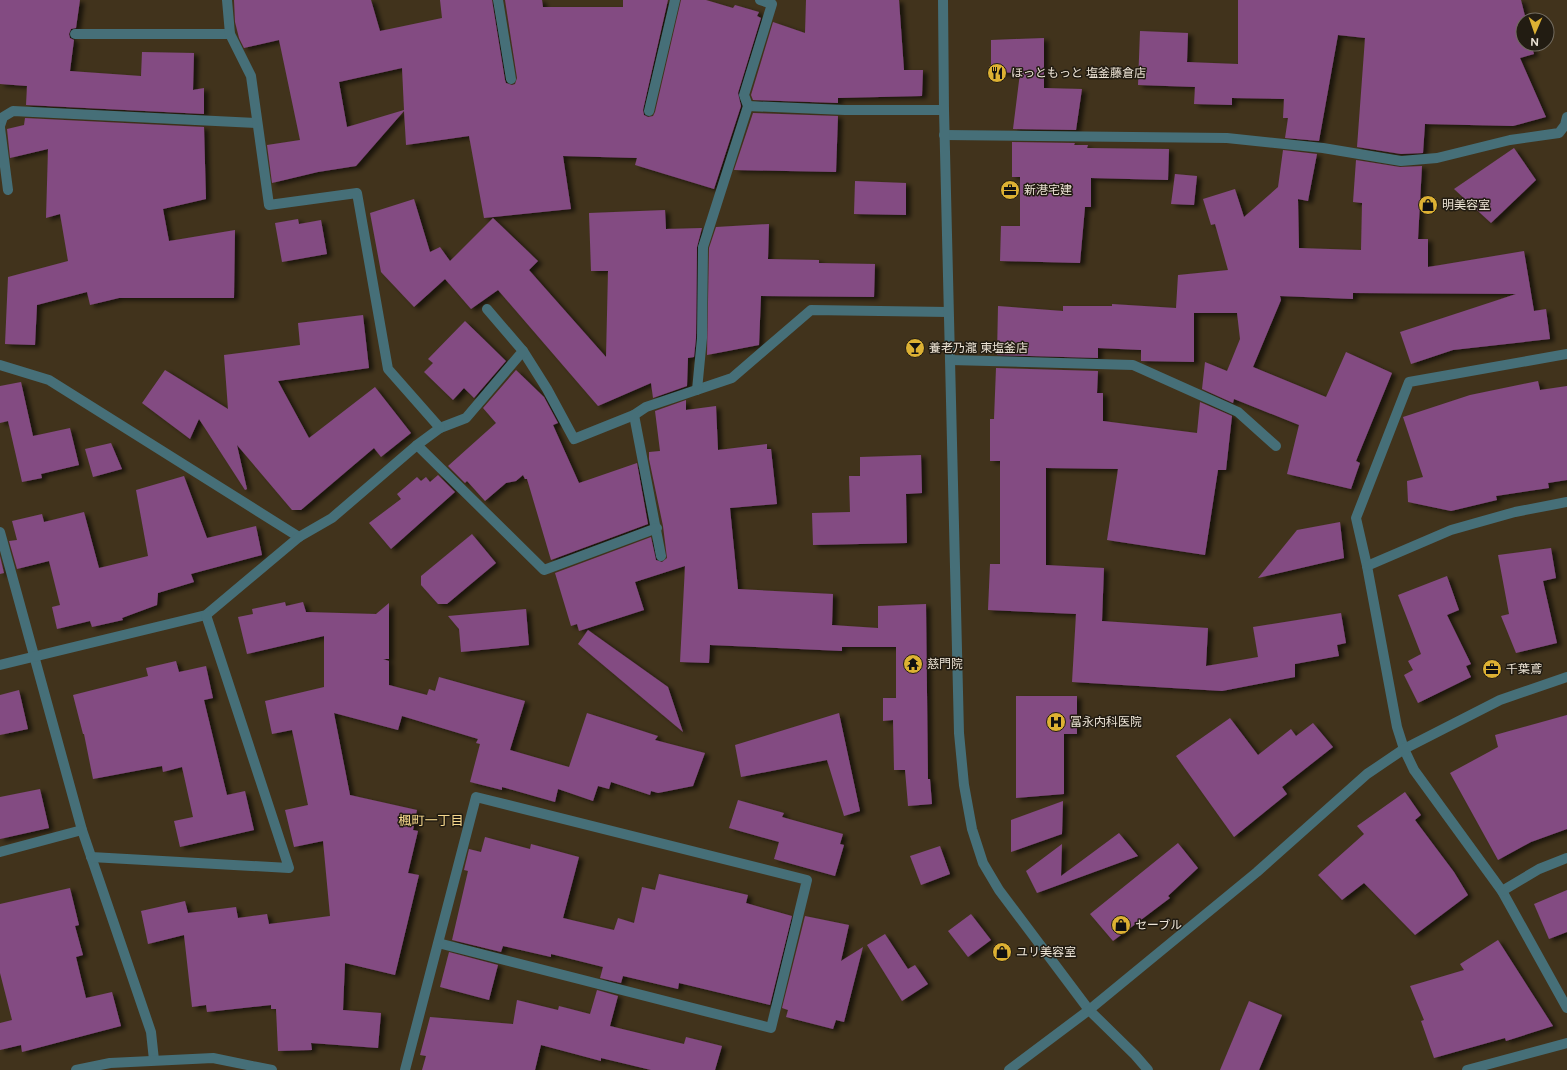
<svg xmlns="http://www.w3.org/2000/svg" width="1567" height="1070" font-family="Figtree,'Noto Sans JP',sans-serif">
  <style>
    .building { fill: #834b82; fill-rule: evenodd; filter: url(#shadow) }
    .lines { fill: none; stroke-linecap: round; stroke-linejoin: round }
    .minor { stroke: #466f78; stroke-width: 10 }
    .tertiary { stroke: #466f78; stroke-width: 10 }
    .labels { text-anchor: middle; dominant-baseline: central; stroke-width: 3; stroke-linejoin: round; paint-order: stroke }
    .poi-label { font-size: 12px; fill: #ece3d5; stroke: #221c12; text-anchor: start }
    .neighbourhood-label { font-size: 13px; fill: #f6d88d; stroke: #221c12 }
  </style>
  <defs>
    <filter id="shadow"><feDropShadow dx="4.5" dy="2.5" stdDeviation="2" flood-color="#0009"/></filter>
  </defs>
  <rect width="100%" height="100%" fill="#41331c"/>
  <g class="building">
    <polygon points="0,0 80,0 76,28 71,29 69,34 70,38 74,40 70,71 141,76 142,52 194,53 193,90 204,88 204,114 26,105 27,86 0,84"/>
    <path d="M234 0H371L380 31 442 18 440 0H492L505 80 506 83 512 85 515 84 517 78 505 0H542L543 7H623V0H668L643 110 644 115 648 117 653 116 655 112 681 0H706L733 8 735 5 759 12 757 16 761 18 738 93 741 106 714 189 635 165 637 158 563 156 571 209 484 218 469 136 406 145 404 111 356 166 318 172 272 183 267 145 300 140 279 40 244 48 239 38 235 22ZM402 68 404 110 347 127 339 82Z"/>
    <polygon points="806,0 899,0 904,70 923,70 922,96 838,98 838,103 753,100 751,95 773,22 805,33"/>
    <polygon points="1238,0 1521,0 1526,20 1523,20 1523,44 1531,44 1534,54 1520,58 1546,117 1513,126 1425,124 1423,153 1401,154 1357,147 1365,38 1338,35 1319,141 1285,138 1288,118 1283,118 1284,99 1232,98 1232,105 1194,104 1195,87 1138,85 1140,31 1188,33 1187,62 1238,64"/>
    <polygon points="1044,38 1044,88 1082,89 1076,130 1013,129 1020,73 991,72 991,40"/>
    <polygon points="753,113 838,116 836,172 734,170"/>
    <polygon points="25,118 204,127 206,199 163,209 169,241 235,230 234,298 119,298 90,305 87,292 37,305 35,345 5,344 8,277 68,261 60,214 46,218 48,149 10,158 7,129 24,125"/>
    <polygon points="1012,142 1075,143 1074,145 1088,145 1087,148 1169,149 1168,180 1091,178 1091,207 1085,207 1080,263 1000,261 1001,226 1020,226 1020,177 1012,177"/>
    <polygon points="1514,148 1536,180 1491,223 1454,189"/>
    <polygon points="1283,150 1317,154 1308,201 1298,199 1299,248 1361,250 1362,203 1353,202 1356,160 1400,167 1422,166 1418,239 1428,239 1428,267 1524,251 1534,311 1546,309 1550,339 1453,350 1411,364 1400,332 1516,294 1353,293 1353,299 1280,296 1281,300 1253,367 1326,397 1346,352 1392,373 1356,461 1360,463 1351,489 1287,474 1299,425 1234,399 1233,403 1202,389 1205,362 1227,371 1240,339 1237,313 1194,313 1194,362 1141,361 1141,350 1098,348 1098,358 997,355 998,306 1063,311 1063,306 1112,306 1112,304 1176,308 1178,275 1228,270 1215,224 1211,225 1203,199 1235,189 1244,217 1278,187"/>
    <polygon points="1175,174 1197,176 1194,205 1171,204"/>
    <polygon points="855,181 906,183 906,215 854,214"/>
    <polygon points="414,199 430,252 440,247 450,261 493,218 538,261 529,270 606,357 608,271 591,271 589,213 665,210 666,229 702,228 697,247 696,338 694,357 688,358 687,386 653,398 651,383 598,406 498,290 471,309 445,279 414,307 381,272 370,213"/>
    <polygon points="298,219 299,224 321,220 327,254 282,262 275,223"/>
    <polygon points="769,224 768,259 819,260 819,263 875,264 874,297 761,296 759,345 707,355 709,248 716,227"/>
    <polygon points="363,315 369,368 278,381 309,438 375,387 411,433 381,457 374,448 301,510 292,510 237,445 247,489 245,490 199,419 190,439 142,403 165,370 228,409 224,355 300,345 298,323"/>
    <polygon points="465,321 506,361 474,398 464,388 453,400 424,372 433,363 428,359"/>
    <polygon points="996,368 1098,371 1097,393 1103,393 1103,421 1197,433 1200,402 1232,416 1226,470 1218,470 1205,555 1107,540 1118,469 1046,468 1046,565 1104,568 1102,621 1208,628 1206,666 1258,657 1253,627 1341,613 1346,643 1337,645 1339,656 1295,664 1295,677 1222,691 1072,682 1076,614 988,610 990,564 1000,564 1000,461 990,461 990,419 994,419"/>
    <polygon points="516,370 544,397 558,423 553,425 579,483 637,463 648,524 551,560 527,479 525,479 523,475 516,481 506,483 485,501 467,481 465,483 448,466 496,423 483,408"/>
    <polygon points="1538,381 1540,390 1567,386 1567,480 1548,483 1549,488 1496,496 1497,500 1451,511 1408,502 1407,481 1423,477 1403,417 1470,395"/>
    <polygon points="21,382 33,436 70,428 79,465 41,474 42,478 22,482 8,421 0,423 0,386"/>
    <polygon points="686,400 686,410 716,406 718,450 767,444 767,449 771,449 777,504 730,508 738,589 833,594 832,625 878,628 878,606 926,604 928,779 930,779 932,804 908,806 905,770 894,770 893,720 883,721 883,698 896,698 896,647 842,647 842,651 710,645 709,663 680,662 685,566 635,582 644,610 579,631 577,624 571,626 555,573 651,537 656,560 662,562 667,558 663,526 649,459 649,452 660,451 655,411"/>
    <polygon points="111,443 122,469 93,477 85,449"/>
    <polygon points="921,455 922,493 906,494 907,543 813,545 812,513 850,512 849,476 860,476 860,457"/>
    <polygon points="438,475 455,492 391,549 369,523 401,499 397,494 417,477 421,481 426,477 430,482"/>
    <polygon points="184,476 207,538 256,526 262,555 191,574 194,582 158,593 157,605 122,618 123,620 92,627 90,621 57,629 52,607 60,605 49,561 17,569 9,541 17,540 12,521 42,514 44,522 84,512 99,568 148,556 136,490"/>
    <polygon points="1340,522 1344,558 1258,578 1297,530"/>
    <polygon points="472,534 496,563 447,604 438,604 421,585 421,576"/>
    <polygon points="1551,548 1556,578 1543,581 1557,643 1516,653 1501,616 1509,614 1498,555"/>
    <polygon points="0,556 4,573 0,574"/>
    <polygon points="1447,576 1459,610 1447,615 1471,664 1466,666 1471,677 1418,703 1404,675 1413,670 1408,661 1421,654 1398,595"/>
    <polygon points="285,602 286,606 303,602 306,612 376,614 389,603 389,659 383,659 389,661 389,685 427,695 429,689 435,691 439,677 525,701 510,750 569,767 587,713 658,736 655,740 705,753 693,786 658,793 651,791 650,795 611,782 609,789 598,786 593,801 558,789 555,802 502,787 502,790 470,782 480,744 476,743 478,739 402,716 398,730 334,713 350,795 417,810 413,830 418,831 408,873 419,875 395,975 345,963 343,1010 381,1013 378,1048 311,1043 312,1050 278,1051 276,1009 271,1009 271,1005 207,1012 206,1005 192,1007 184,935 148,944 141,911 185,901 188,913 236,907 238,918 267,914 269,924 330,916 323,841 294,847 285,810 308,805 292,730 272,734 265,701 324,687 324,636 247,654 238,617 253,614 252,609"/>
    <polygon points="526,609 529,645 461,652 459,629 448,616"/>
    <polygon points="588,630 668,687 683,732 578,644"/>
    <polygon points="176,661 179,672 206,666 213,698 204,700 227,795 245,791 254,830 180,847 174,821 193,817 182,767 163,772 162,766 93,779 84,734 83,734 73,695 148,676 146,668"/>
    <polygon points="19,690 28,729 0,735 0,695"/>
    <polygon points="1016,696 1077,696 1077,734 1064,734 1064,794 1016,798"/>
    <polygon points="839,713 860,811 844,816 827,760 741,777 735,745"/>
    <polygon points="1567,715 1567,829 1531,842 1498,860 1450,773 1498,747 1495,735"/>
    <polygon points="1230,718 1258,755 1291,729 1296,736 1313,723 1333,747 1282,787 1287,794 1234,837 1176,756"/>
    <polygon points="40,789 49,828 0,839 0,797"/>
    <polygon points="1405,792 1421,815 1415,820 1454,872 1468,895 1415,935 1364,883 1342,900 1318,875 1364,834 1357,826"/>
    <polygon points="738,800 784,813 782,817 843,834 840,844 844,845 835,876 774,859 779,842 729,828"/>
    <polygon points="1063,801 1062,834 1011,852 1011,820"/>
    <polygon points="1119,833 1138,856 1037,893 1026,871 1062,844 1061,876"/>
    <polygon points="485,837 530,849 531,844 579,857 563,918 614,930 618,918 634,923 642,887 655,890 659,874 748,895 746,903 792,916 770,1005 679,983 678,989 623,976 621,983 600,978 603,967 551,954 551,957 503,946 501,952 452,940 468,871 464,870 469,849 481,852"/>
    <polygon points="1178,843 1198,868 1168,896 1170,898 1113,941 1090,914"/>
    <polygon points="940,846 950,874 921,885 910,856"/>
    <polygon points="70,888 79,925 75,926 83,955 76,957 86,998 112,992 121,1026 22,1052 21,1045 0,1050 0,1023 12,1020 0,973 0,904"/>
    <polygon points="1567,890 1567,932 1549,939 1534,904"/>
    <polygon points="971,914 991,940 968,957 948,931"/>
    <polygon points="805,916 849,925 841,961 863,947 844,1022 836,1020 833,1029 786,1017 788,1010 782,1008"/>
    <polygon points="885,934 908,969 915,965 928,984 902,1001 867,945"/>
    <polygon points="1498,940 1553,1026 1506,1041 1505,1038 1434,1058 1421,1021 1424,1020 1410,986 1464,970 1460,964"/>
    <polygon points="449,952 498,965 489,1000 440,987"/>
    <polygon points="597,990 618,996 610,1026 684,1044 686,1037 722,1046 715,1070 651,1070 601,1058 601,1061 541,1045 535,1070 422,1070 426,1056 420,1055 430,1017 513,1024 517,1000 558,1010 559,1006 590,1014"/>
    <polygon points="1249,1001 1282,1015 1259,1070 1220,1070"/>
  </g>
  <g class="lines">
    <g class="minor">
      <polyline points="498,0 511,79"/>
      <polyline points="75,34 230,34"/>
      <polyline points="748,106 845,110 944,110"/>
      <polyline points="649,111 675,0"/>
      <polyline points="0,126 3,117 13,111 257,123"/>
      <polyline points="0,128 8,190"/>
      <polyline points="944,135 1227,138 1323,148 1401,161 1437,158 1510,140 1559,133 1565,125 1567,117"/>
      <polyline points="523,351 547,389 574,439 634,415 646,407 732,378 811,310 948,312"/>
      <polyline points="1567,354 1409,382 1356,518 1367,566 1397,727 1404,749 1414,770 1502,891 1567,1008"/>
      <polyline points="950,360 1133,365 1238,412 1276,446"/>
      <polyline points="0,365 49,380 299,537"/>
      <polyline points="697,390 702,338 703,247 748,106 744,95 772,4 760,0"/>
      <polyline points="634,415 661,556"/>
      <polyline points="440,428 466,418 523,351 487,309"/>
      <polyline points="417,445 544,570 657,528"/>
      <polyline points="0,532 82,830 151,1032 154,1060"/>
      <polyline points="1367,566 1451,530 1515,512 1567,502"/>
      <polyline points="0,665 206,615 299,537 332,518 417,445 440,428 388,369 357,193 269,205 251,76 230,34 227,0"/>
      <polyline points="0,852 82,830"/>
      <polyline points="91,857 289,868 206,615"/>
      <polyline points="1502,891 1539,869 1567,858"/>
      <polyline points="1089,1010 1135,1055 1148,1070"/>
      <polyline points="405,1070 476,797 807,880 771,1028 438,943"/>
      <polyline points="1467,1070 1567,1043"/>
    </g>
    <g class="tertiary">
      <polyline points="943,0 944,110 959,733 964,785 972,829 983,863 999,890 1089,1010"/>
      <polyline points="76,1070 110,1063 213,1058 272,1070"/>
      <polyline points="1009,1070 1089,1010 1257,872 1367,774 1404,749 1500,700 1567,677"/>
    </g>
  </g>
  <defs>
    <g id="restaurant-disc" transform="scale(1)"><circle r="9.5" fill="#ddb133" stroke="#221c12"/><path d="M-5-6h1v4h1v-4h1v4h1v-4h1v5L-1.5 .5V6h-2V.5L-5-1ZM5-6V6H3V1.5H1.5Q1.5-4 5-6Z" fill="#111"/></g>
    <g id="office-disc" transform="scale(1)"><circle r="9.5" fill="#ddb133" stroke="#221c12"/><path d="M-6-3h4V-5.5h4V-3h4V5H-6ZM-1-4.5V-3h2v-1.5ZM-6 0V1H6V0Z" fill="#111"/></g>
    <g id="shop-disc" transform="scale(1)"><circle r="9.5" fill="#ddb133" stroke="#221c12"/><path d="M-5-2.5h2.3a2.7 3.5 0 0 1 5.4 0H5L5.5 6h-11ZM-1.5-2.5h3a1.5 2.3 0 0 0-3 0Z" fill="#111"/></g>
    <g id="bar-disc" transform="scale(1)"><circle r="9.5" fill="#ddb133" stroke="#221c12"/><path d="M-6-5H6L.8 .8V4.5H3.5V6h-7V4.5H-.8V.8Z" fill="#111"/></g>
    <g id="temple-disc" transform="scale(1)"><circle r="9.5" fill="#ddb133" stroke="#221c12"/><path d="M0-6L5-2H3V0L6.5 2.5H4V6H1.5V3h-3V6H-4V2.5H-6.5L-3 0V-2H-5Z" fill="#111"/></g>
    <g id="hospital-disc" transform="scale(1)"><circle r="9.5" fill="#ddb133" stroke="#221c12"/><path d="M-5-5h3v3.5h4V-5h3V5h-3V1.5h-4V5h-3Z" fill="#111"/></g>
  </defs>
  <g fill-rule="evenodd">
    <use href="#restaurant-disc" x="997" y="73"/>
    <use href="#office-disc" x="1010" y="190"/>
    <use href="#shop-disc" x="1428" y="205"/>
    <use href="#bar-disc" x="915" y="348"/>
    <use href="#temple-disc" x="913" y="664"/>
    <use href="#office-disc" x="1492" y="669"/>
    <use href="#hospital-disc" x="1056" y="722"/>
    <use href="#shop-disc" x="1121" y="925"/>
    <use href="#shop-disc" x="1002" y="952"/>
  </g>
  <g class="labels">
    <g class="poi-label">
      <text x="1011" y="73">ほっともっと 塩釜藤倉店</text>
      <text x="1024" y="190">新港宅建</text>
      <text x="1442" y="205">明美容室</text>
      <text x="929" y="348">養老乃瀧 東塩釜店</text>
      <text x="927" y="664">慈門院</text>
      <text x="1506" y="669">千葉鳶</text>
      <text x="1070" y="722">冨永内科医院</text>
      <text x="1135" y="925">セーブル</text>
      <text x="1016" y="952">ユリ美容室</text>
    </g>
    <g class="neighbourhood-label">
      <text x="431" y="820">楓町一丁目</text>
    </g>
  </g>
  <g transform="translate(1535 32) rotate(182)"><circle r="19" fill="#221c12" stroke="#736c60"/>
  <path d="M0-3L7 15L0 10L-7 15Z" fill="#ddb133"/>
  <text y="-6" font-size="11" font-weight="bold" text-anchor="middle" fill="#ece3d5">N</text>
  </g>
</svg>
